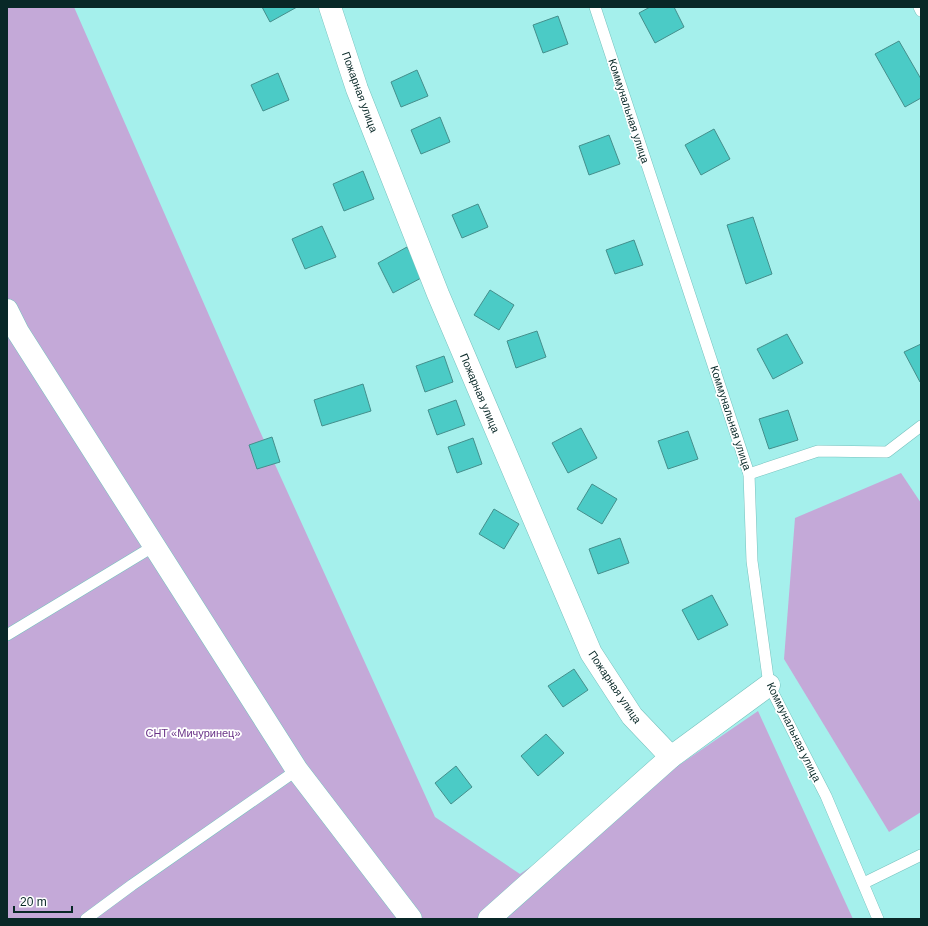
<svg xmlns="http://www.w3.org/2000/svg" width="928" height="926" font-family="Helvetica,sans-serif">
  <style>
    .green { fill: #c4a9d8 }
    .building { fill: #4bcbc6; stroke: #448f8c }
    .lines { fill: none; stroke-linecap: round; stroke-linejoin: round }
    .service-casing { stroke: #77c2be; stroke-width: 12 }
    .minor-casing { stroke: #77c2be; stroke-width: 23 }
    .service { stroke: #fff; stroke-width: 11 }
    .minor { stroke: #fff; stroke-width: 22 }
    .labels { text-anchor: middle; dominant-baseline: central; stroke-width: 3.5; stroke-linejoin: round; paint-order: stroke }
    .street-label { font-size: 11px; fill: #082827; stroke: #fff }
    .park-label { font-size: 11px; fill: #693387; stroke: #fff }
  </style>
  <rect width="100%" height="100%" fill="#a5f0ec"/>
  <g class="green">
    <polygon points="7,7 74,7 258,427 435,817 520,874 758,711 853,919 7,919"/>
    <polygon points="901,473 921,503 921,812 889,832 784,659 795,518"/>
  </g>
  <g class="building">
    <polygon points="262,7 297,7 270,22"/>
    <polygon points="650,7 674,7 684,27 655,43 639,13"/>
    <polygon points="558,16 568,44 543,53 533,25"/>
    <polygon points="899,41 921,79 921,98 905,107 875,54"/>
    <polygon points="417,70 428,96 401,107 391,82"/>
    <polygon points="278,73 289,100 263,111 251,85"/>
    <polygon points="440,117 450,142 421,154 411,130"/>
    <polygon points="714,129 730,159 701,175 685,145"/>
    <polygon points="609,135 620,164 589,175 579,146"/>
    <polygon points="363,171 374,199 344,211 333,184"/>
    <polygon points="478,204 488,227 462,238 452,215"/>
    <polygon points="753,217 772,274 746,284 727,225"/>
    <polygon points="322,226 336,257 305,269 292,239"/>
    <polygon points="634,240 643,265 615,274 606,250"/>
    <polygon points="407,247 423,277 393,293 378,263"/>
    <polygon points="490,290 514,305 499,330 474,315"/>
    <polygon points="537,331 546,357 516,368 507,341"/>
    <polygon points="787,334 803,363 773,379 757,349"/>
    <polygon points="921,344 921,382 920,382 904,352"/>
    <polygon points="444,356 453,382 425,392 416,366"/>
    <polygon points="363,384 371,411 322,426 314,400"/>
    <polygon points="456,400 465,425 437,435 428,410"/>
    <polygon points="788,410 798,440 769,449 759,419"/>
    <polygon points="581,428 597,458 568,473 552,443"/>
    <polygon points="688,431 698,459 668,469 658,441"/>
    <polygon points="272,437 280,462 257,469 249,445"/>
    <polygon points="473,438 482,464 457,473 448,447"/>
    <polygon points="592,484 617,499 602,524 577,509"/>
    <polygon points="494,509 519,524 504,549 479,534"/>
    <polygon points="620,538 629,563 598,574 589,549"/>
    <polygon points="712,595 728,625 698,640 682,610"/>
    <polygon points="574,669 588,690 563,707 548,686"/>
    <polygon points="546,734 564,753 538,776 521,756"/>
    <polygon points="456,766 472,787 451,804 435,783"/>
  </g>
  <g class="lines">
    <g class="service-casing">
      <g id="service">
        <polyline points="595,7 749,474 752,561 769,685 826,796 878,919"/>
        <polyline points="919,7 921,11"/>
        <polyline points="749,474 818,451 887,452 921,426"/>
        <polyline points="7,635 154,546"/>
        <polyline points="864,883 921,855"/>
        <polyline points="86,919 132,885 297,770"/>
      </g>
    </g>
    <g class="minor-casing">
      <g id="minor">
        <polyline points="330,7 357,89 438,294 591,653 632,716 671,757"/>
        <polyline points="7,310 18,332 297,770 411,919"/>
        <polyline points="489,919 671,757 769,685"/>
      </g>
    </g>
    <use href="#service" class="service"/>
    <use href="#minor" class="minor"/>
  </g>
  <g class="labels">
    <g class="street-label">
      <text transform="translate(360 92) rotate(70)">Пожарная улица</text>
      <text transform="translate(629 111) rotate(72)">Коммунальная улица</text>
      <text transform="translate(480 393) rotate(67)">Пожарная улица</text>
      <text transform="translate(731 418) rotate(72)">Коммунальная улица</text>
      <text transform="translate(615 687) rotate(56)">Пожарная улица</text>
      <text transform="translate(794 732) rotate(64)">Коммунальная улица</text>
    </g>
    <g class="park-label">
      <text x="193" y="733">СНТ «Мичуринец»</text>
    </g>
  </g>
  <rect width="928" height="926" fill="none" stroke="#082827" stroke-width="16"/>
  <path d="M14 906v6h58v-6" fill="none" stroke="#082827" stroke-width="2"/>
  <text x="20" y="906" font-size="12" fill="#082827" stroke="#ffffff" stroke-width="3" paint-order="stroke">20 m</text>
</svg>
